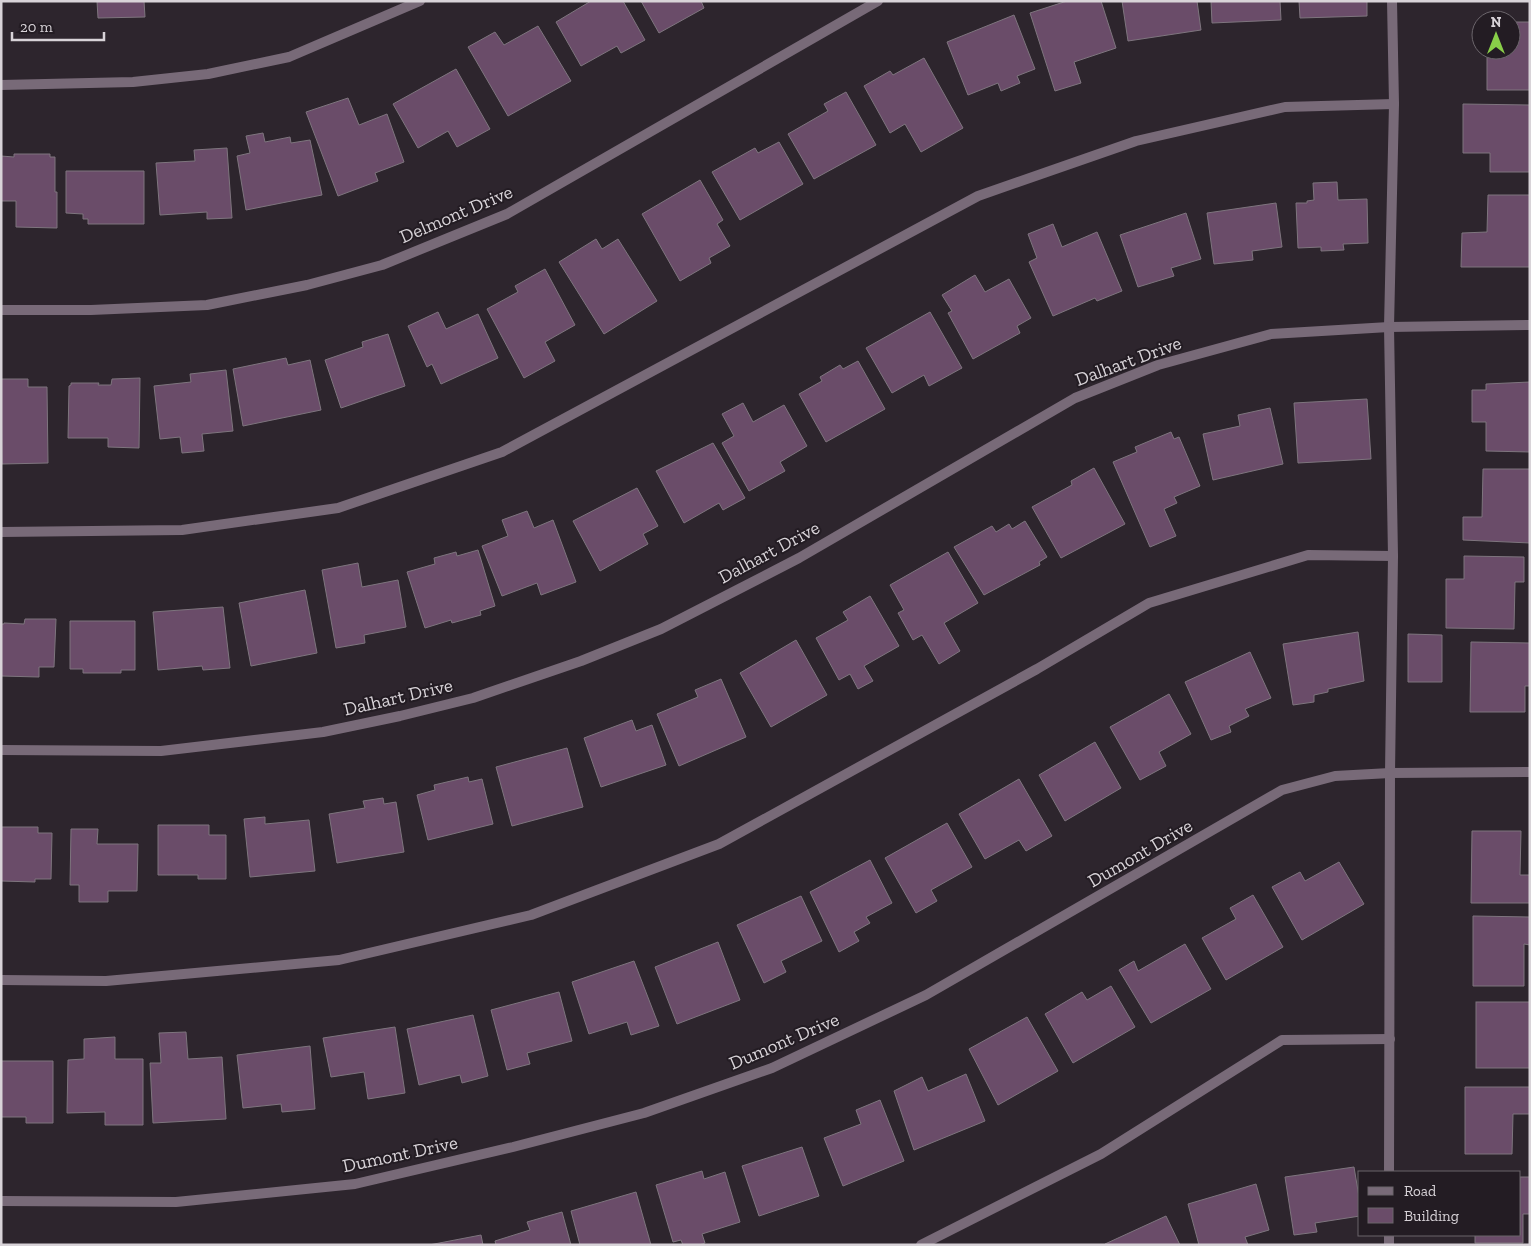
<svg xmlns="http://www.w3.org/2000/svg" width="1531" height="1246" font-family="'Zilla Slab',serif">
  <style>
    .building { fill: #6a4c69; stroke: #7e757e }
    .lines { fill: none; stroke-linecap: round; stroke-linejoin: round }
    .service { stroke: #786a78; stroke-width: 10 }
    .minor { stroke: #786a78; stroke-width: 10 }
    .tertiary { stroke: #786a78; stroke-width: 10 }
    .labels { text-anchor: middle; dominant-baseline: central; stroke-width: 4; stroke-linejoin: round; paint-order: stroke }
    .street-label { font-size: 19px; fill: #d8d3d8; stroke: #231c23 }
  </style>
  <rect width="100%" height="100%" fill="#2d252d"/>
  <g class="building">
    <polygon points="97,1 144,1 145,17 98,18"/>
    <polygon points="591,1 623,1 645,40 621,53 617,46 581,66 556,22"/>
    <polygon points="641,1 701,1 704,8 659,33"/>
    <polygon points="1067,1 1101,1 1116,48 1074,62 1081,83 1055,91 1030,13"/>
    <polygon points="1122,1 1197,1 1201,30 1128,41"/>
    <polygon points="1211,1 1280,1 1281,20 1212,23"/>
    <polygon points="1299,1 1367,1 1367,16 1300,18"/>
    <polygon points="1014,15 1035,69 1017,76 1020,83 1001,91 998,83 968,95 947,42"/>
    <polygon points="1511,22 1530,22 1530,90 1487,90 1487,50 1511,50"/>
    <polygon points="538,26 571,81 508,116 468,47 495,32 504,45"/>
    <polygon points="924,58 963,128 921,152 905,124 890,133 864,86 890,71 893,75"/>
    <polygon points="456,69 490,129 457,147 448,131 418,148 393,104"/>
    <polygon points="846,92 876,145 814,179 788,134 828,111 824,104"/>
    <polygon points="348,98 359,125 387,114 404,162 375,173 378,181 338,196 306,112"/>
    <polygon points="1463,104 1530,105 1530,172 1490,172 1490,153 1463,153"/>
    <polygon points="263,133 265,142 290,137 291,143 310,140 322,195 246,210 237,156 250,153 246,136"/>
    <polygon points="779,142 803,184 740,220 712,172 755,148 758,153"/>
    <polygon points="227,148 232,218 207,219 207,212 160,215 156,163 195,161 194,150"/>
    <polygon points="14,154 50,154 50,157 55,157 55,192 57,192 57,228 16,227 16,201 1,201 1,156 14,157"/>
    <polygon points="66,171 144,171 144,224 88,224 88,219 83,219 83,214 66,213"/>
    <polygon points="700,180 723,220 717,224 730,246 709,258 711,263 680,281 642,214"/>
    <polygon points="1337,182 1338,200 1367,199 1368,243 1343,244 1344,250 1321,251 1321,247 1298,248 1296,203 1307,203 1307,201 1314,200 1313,183"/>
    <polygon points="1488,195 1530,195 1530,267 1461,267 1462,233 1487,232"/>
    <polygon points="1276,203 1282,247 1252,251 1253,260 1214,264 1207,213"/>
    <polygon points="1186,213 1201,259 1171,268 1174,276 1138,287 1120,235"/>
    <polygon points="1053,224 1062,247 1097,232 1122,291 1097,301 1095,298 1053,316 1029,262 1037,258 1028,234"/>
    <polygon points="596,239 602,249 618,239 657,301 604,334 559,262"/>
    <polygon points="545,269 575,325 545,342 555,361 524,378 487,309 518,292 515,286"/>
    <polygon points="975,275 985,292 1009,279 1031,318 1017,326 1020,333 973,359 948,313 952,311 942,295"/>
    <polygon points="438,312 446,329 478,314 498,358 441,384 432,364 427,367 408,326"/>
    <polygon points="930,312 962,368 929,386 924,375 892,393 866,348"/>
    <polygon points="388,334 405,386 341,408 325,360 363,347 362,342"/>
    <polygon points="286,358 288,365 310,360 321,410 243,426 233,369"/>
    <polygon points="858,361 885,409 826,442 799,394 822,381 820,377 840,365 843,369"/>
    <polygon points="226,370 233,431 202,434 204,451 182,453 180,437 160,439 154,386 191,382 190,374"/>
    <polygon points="140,378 139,448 108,447 108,438 68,438 69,386 71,385 71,383 99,383 98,385 111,385 112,379"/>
    <polygon points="1,379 28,379 28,387 47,387 48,463 2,464"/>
    <polygon points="1530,382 1530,452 1486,451 1486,422 1472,422 1472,390 1486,390 1486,384"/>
    <polygon points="1367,399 1371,459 1298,463 1294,403"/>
    <polygon points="743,403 753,422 784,405 807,446 780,462 785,471 749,491 722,443 734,436 722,414"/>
    <polygon points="1270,408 1283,464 1213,480 1203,434 1240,426 1238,415"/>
    <polygon points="1171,432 1174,439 1179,437 1200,486 1174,497 1177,503 1164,509 1176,536 1150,547 1113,462 1137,452 1135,447"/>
    <polygon points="713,443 745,498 723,510 719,503 684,523 656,471"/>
    <polygon points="1094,468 1125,524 1061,558 1032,507 1072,485 1071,481"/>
    <polygon points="1483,469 1530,469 1530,543 1463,540 1463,517 1482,517"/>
    <polygon points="637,488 658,526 643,534 648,544 600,571 573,521"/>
    <polygon points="527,511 534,528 553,520 576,582 541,595 537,583 502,596 482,546 508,536 502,520"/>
    <polygon points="1025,521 1047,557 1039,562 1040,565 984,595 954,547 992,526 996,532 1009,524 1012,529"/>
    <polygon points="478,550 495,606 480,611 481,615 452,623 451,620 425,628 407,572 435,564 434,558 456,552 457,556"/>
    <polygon points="948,552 978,603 944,623 960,651 939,664 922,635 913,640 898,613 904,610 890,585"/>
    <polygon points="1464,556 1524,557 1524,582 1515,582 1514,629 1446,628 1446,579 1464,579"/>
    <polygon points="358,563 362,587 398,580 406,627 364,635 365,643 336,648 322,570"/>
    <polygon points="305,590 317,653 251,666 239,603"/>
    <polygon points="870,596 899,646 864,666 873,681 858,689 850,674 839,680 816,638 848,620 843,612"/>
    <polygon points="223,607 230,668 203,670 202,666 158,670 153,612"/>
    <polygon points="25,619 56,619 54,667 39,667 39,677 1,676 1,624 4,624 4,623 24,624"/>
    <polygon points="70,621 135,621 135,670 121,670 121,673 83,673 83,669 70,669"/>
    <polygon points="1358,632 1364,681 1328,689 1328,692 1314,695 1314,702 1293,705 1283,644"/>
    <polygon points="1408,634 1442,635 1442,682 1408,682"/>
    <polygon points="796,640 827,695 771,727 740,673"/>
    <polygon points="1471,642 1530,643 1530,686 1525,686 1525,712 1470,712"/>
    <polygon points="1250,652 1271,698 1245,709 1249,716 1229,726 1231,732 1211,740 1185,682"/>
    <polygon points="721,679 746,737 679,766 657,714 698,697 695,690"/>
    <polygon points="1169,694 1191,734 1159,752 1166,766 1140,780 1110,727"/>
    <polygon points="632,720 636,731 652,725 666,765 601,787 584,738"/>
    <polygon points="1095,742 1121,788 1065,821 1039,775"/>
    <polygon points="567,748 583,807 512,826 496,767"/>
    <polygon points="468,777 469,782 482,779 493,824 428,840 417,795 435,790 434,785"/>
    <polygon points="1019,779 1052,836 1026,851 1019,840 985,859 959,814"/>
    <polygon points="383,798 384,804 396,802 404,852 337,863 329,814 365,808 363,801"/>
    <polygon points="265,817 265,824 309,820 315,871 250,877 244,819"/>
    <polygon points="947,823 972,867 931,890 937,901 916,913 885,858"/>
    <polygon points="158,825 209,825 209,835 226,835 226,879 198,879 198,875 158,875"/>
    <polygon points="1,827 38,827 38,833 52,833 51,879 35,879 35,882 1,881"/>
    <polygon points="71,829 98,829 97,844 138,844 137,891 108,891 108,902 79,902 79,885 70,885"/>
    <polygon points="1472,831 1521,831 1520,875 1530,875 1530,903 1471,903"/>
    <polygon points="870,860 892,903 866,917 870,923 854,932 859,941 839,952 810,892"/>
    <polygon points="1339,862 1364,904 1302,940 1272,887 1300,872 1305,881"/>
    <polygon points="1253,895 1283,947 1226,980 1202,938 1236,919 1230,908"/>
    <polygon points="801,896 822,941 781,961 786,972 764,983 737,925"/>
    <polygon points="1473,916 1530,917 1530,945 1524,944 1524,986 1473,986"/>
    <polygon points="718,942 740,1000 677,1024 655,967"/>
    <polygon points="1185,944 1211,989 1151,1023 1119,970 1134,961 1138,971"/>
    <polygon points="634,961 659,1026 631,1035 627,1022 589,1034 572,982"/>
    <polygon points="1111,986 1135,1027 1073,1063 1045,1014 1082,992 1087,1000"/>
    <polygon points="559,992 572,1041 527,1053 530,1064 507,1070 491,1010"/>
    <rect x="1476" y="1002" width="54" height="66"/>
    <polygon points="473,1015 488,1076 462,1083 460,1075 419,1085 407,1029"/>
    <polygon points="1027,1017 1058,1071 998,1105 969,1049"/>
    <polygon points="395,1027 405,1093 368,1099 364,1072 331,1077 323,1038"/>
    <polygon points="186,1032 188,1059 222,1057 226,1119 153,1123 150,1063 161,1063 159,1033"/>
    <polygon points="115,1037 115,1059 143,1059 143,1125 105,1125 105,1112 67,1113 68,1060 84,1059 84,1039"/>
    <polygon points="310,1046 315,1109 282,1112 281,1104 243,1108 237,1055"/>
    <polygon points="1,1061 53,1061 53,1123 26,1123 26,1117 1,1117"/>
    <polygon points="966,1074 985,1121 914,1150 894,1091 922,1077 928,1091"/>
    <polygon points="1465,1087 1530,1087 1530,1114 1513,1114 1512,1154 1465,1154"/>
    <polygon points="880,1100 904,1161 843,1186 824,1138 861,1124 856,1110"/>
    <polygon points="802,1147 819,1196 759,1216 742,1166"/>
    <polygon points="1354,1167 1360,1203 1360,1216 1315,1223 1317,1232 1294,1235 1285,1177"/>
    <polygon points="702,1171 704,1179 725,1172 740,1222 702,1234 705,1243 699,1245 683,1245 681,1240 673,1242 656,1185"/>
    <polygon points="1520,1177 1530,1177 1530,1214 1523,1214 1523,1243 1475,1243 1475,1235 1520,1235"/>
    <polygon points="1256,1184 1269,1230 1245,1237 1248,1245 1199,1245 1188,1204"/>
    <polygon points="636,1192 651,1245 580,1245 571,1211"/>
    <polygon points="562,1212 571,1245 496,1245 495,1241 530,1230 527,1222"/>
    <polygon points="1166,1216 1180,1245 1105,1245 1105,1244"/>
    <polygon points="481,1235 483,1245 429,1245"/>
  </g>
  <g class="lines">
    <g class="service">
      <polyline points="1,85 133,82 208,74 289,57 420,1"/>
      <polyline points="1,532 182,530 338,508 502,452 978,196 1136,141 1285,107 1394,104"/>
      <polyline points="1,980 106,981 339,960 531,915 719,844 1037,669 1149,603 1308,555 1393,556"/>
      <polyline points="1389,1172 1390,773 1393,556 1389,327 1394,104 1392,1"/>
      <polyline points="921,1245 1101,1154 1282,1040 1390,1039"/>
      <polyline points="1389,1245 1389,1235"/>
    </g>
    <g class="minor">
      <polyline points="1,310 91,310 207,305 307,285 382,265 507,214 878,1"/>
      <polyline points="1,750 161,751 323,732 400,716 473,698 581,661 661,629 799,558 1075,398 1158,365 1271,334 1389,327 1530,325"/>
    </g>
    <polyline class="tertiary" points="1,1201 176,1202 355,1184 513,1147 644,1113 772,1068 926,995 1282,790 1335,776 1390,773 1530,772"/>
  </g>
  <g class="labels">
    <g class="street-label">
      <text transform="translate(456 214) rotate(-23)">Delmont Drive</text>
      <text transform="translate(1128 361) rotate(-20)">Dalhart Drive</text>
      <text transform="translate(769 552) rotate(-28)">Dalhart Drive</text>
      <text transform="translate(398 697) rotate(-13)">Dalhart Drive</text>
      <text transform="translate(1140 853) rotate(-30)">Dumont Drive</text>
      <text transform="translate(784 1041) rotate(-23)">Dumont Drive</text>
      <text transform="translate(400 1154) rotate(-12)">Dumont Drive</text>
    </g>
  </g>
  <rect width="1531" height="1246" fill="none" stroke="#d8d3d8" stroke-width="5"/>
  <rect x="1358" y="1171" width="162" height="65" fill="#231c23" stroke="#6b656b"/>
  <rect x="1368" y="1187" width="25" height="8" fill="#786a78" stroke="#6b656b"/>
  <text x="1404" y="1196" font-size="15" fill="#d8d3d8">Road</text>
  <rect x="1368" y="1208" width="25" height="15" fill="#6a4c69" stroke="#6b656b"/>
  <text x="1404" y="1221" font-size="15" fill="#d8d3d8">Building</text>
  <g transform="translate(1496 35)"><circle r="24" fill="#231c23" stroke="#6b656b"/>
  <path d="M0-4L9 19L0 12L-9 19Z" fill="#89cf49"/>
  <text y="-8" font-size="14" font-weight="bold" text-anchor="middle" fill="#d8d3d8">N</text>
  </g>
  <path d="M12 32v8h92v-8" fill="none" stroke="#d8d3d8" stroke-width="2.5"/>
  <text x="20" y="32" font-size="15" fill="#d8d3d8" stroke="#231c23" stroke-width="4" paint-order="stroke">20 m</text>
</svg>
